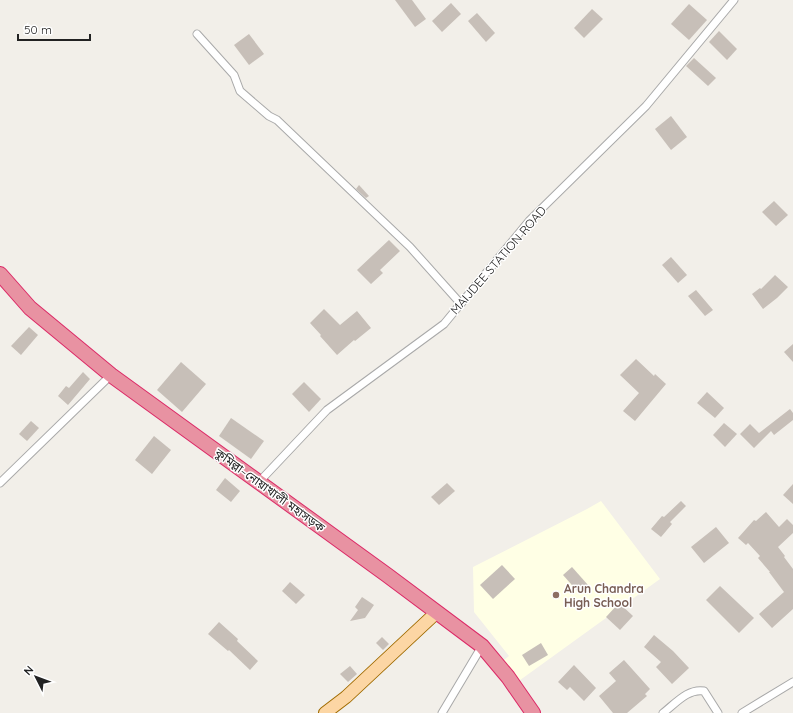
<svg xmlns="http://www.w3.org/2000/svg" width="793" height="713" font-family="Quicksand,'Noto Sans Bengali',sans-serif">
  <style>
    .education { fill: #ffffe5 }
    .building { fill: #c7bfb8 }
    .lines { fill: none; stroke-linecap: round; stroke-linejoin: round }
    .street-casing { stroke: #a9a9a9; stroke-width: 9 }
    .primary-casing { stroke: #a06b00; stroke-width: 14 }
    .highway-casing { stroke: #dc2a67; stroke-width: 16 }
    .street { stroke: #fff; stroke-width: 7 }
    .primary { stroke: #fcd6a4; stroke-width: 12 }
    .highway { stroke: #e892a2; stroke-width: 14 }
    .education-dot { fill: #8d6e63; stroke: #fff; stroke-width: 1.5 }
    .labels { text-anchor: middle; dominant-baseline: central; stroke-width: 3; stroke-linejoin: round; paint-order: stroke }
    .street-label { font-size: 12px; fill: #222; stroke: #fff }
    .education-label { font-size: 12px; font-weight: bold; fill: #785e54; stroke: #fff; text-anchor: start }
  </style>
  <rect width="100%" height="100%" fill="#f2efe9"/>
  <polygon class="education" points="601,501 660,579 516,683 499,664 509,656 474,612 473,567 587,509"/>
  <g class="building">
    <polygon points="395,0 412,0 426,19 415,27"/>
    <polygon points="451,3 461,14 442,32 432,21"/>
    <polygon points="689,4 707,20 689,40 671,24"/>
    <polygon points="592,9 603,19 584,38 574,28"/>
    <polygon points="477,13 495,33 486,42 468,21"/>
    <polygon points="719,31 737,49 727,60 709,42"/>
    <polygon points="249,34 264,54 249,65 234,45"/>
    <polygon points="694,58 716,78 708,86 686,66"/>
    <polygon points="671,116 687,137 671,150 655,129"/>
    <polygon points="359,185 369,196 366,198 356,189"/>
    <polygon points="774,201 788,215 776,226 762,212"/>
    <polygon points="389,240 400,251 380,270 383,273 371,284 357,270"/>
    <polygon points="671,257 687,275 678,283 662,265"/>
    <polygon points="775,275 788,287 777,298 763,309 752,294 760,288 761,289"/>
    <polygon points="696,290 713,310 705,316 688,296"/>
    <polygon points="324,309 340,325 357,311 371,328 355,341 354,340 337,355 320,336 321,335 310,323"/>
    <polygon points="29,327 38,335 21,355 11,346"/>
    <polygon points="793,344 793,362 784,352"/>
    <polygon points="636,359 654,376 655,374 666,384 635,421 623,411 639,393 620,375"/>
    <polygon points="181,362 206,384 182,412 157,390"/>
    <polygon points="83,372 90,379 68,405 58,396 66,386 69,388"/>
    <polygon points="304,382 321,399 309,412 292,394"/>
    <polygon points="707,392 724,408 715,418 697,403"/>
    <polygon points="790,409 793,413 793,420 774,435 771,431 754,448 740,434 750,424 759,433"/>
    <polygon points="231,418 264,441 251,459 219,436"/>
    <polygon points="31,421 39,428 27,441 19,434"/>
    <polygon points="724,423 737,434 725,447 713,435"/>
    <polygon points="154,436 171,450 152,474 135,460"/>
    <polygon points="225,478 240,491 231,502 216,490"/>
    <polygon points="447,483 455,491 439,505 431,497"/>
    <polygon points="793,484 793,504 783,495"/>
    <polygon points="681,501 686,506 670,522 672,524 661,537 651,529 662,516 664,517"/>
    <polygon points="766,512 779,527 787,519 793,525 793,533 778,547 785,556 784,557 793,569 793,609 772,628 759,614 784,592 769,572 770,572 758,558 760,556 748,543 746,545 738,538 754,520 756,521"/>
    <polygon points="716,527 729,543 704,563 691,547"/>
    <polygon points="502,565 515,579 493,599 480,585"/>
    <polygon points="572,567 588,585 579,593 563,575"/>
    <polygon points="290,582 305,595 296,604 282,591"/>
    <polygon points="720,586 754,618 739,633 706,600"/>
    <polygon points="362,597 374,605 365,618 350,621 358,610 355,607"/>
    <polygon points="619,603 633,616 620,630 606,617"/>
    <polygon points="219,622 238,639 237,641 258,661 250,670 229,650 228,651 208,634"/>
    <polygon points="654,635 673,651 689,668 672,684 656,667 661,662 644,647"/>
    <polygon points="382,637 389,644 383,650 376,643"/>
    <polygon points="541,643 548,655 529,666 522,655"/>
    <polygon points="624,660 650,689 645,694 647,696 627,713 613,713 599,696 616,681 609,673"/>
    <polygon points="574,665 596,688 584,701 570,687 567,690 558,682"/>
    <polygon points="350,666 357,674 348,682 340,674"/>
  </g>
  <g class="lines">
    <g class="street-casing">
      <g id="street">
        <polyline points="197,34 234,75 240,91 269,116 277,120 410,247 461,304"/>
        <polyline points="259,482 327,410 444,324 529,221 646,106 734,0"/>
        <polyline points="0,483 111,375"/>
        <polyline points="442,713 482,646"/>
        <path d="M663 713C675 704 688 688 704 691L718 713"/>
        <polyline points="742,713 793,682"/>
      </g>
    </g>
    <g class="primary-casing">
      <polyline id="primary" points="325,713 346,697 437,612"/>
    </g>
    <g class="highway-casing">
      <polyline id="highway" points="0,274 30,308 111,375 387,575 482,646 508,677 533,713"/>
    </g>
    <use href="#street" class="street"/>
    <use href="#primary" class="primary"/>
    <use href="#highway" class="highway"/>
  </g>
  <circle class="education-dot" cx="556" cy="595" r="4"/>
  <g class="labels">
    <g class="street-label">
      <text transform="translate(498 260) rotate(-49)">MAIJDEE STATION ROAD</text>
      <text transform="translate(270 490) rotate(36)">কুমিল্লা–নোয়াখালী মহাসড়ক</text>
    </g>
    <g class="education-label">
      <text x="564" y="588">Arun Chandra<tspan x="564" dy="14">High School</tspan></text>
    </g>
  </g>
  <g transform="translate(36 677) rotate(312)" stroke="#ffffff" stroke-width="3" paint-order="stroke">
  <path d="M0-3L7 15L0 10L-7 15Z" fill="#222222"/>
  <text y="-6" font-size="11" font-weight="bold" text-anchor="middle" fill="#222222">N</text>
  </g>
  <path d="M18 34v6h72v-6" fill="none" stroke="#222222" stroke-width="2"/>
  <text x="24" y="34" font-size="12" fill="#222222" stroke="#ffffff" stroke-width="3" paint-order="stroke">50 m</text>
</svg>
